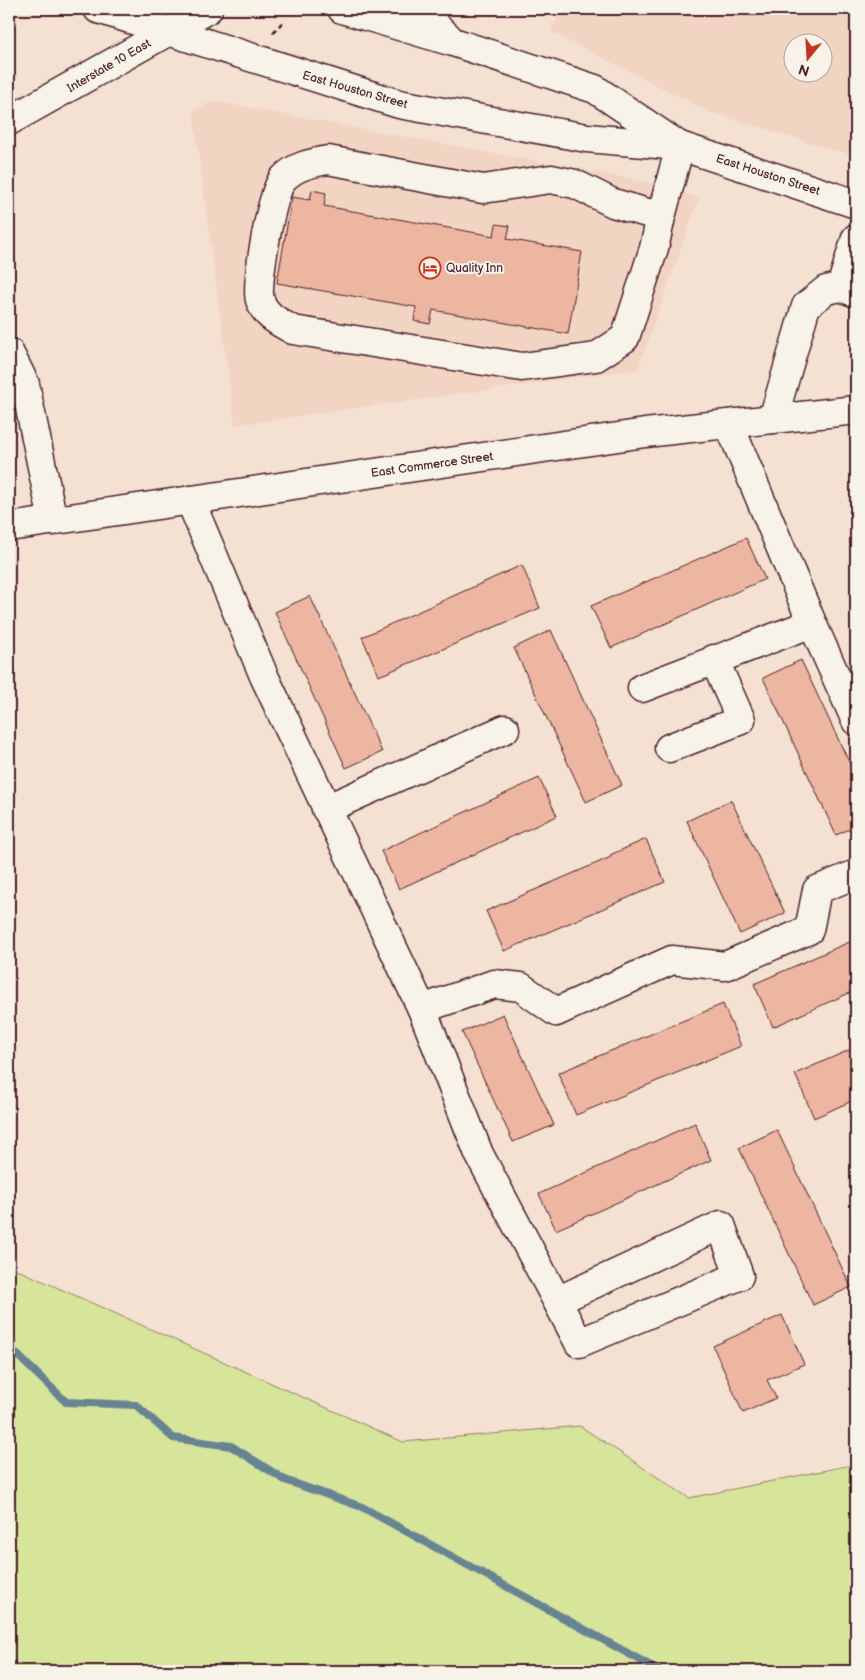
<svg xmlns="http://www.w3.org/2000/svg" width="865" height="1680" font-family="'Balsamiq Sans',sans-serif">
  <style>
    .built { fill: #f2d4c3; fill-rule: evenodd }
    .green { fill: #d6e599; stroke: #908262 }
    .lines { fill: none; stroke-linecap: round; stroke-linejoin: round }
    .stream { stroke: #678494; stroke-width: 8 }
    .building { fill: #ecb6a0; stroke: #4a1f2b }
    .minor-casing { stroke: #4a1f2b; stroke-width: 31 }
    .major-casing { stroke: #4a1f2b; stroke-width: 31 }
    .path { stroke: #4a1f2b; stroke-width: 3; stroke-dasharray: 5 4; stroke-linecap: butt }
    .minor { stroke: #f7f3e8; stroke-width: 28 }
    .major { stroke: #f7f3e8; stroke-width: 28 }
    .labels { text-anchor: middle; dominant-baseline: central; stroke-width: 4; stroke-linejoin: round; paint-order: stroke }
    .street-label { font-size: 12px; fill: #4a1f2b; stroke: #f7f3e8 }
    .poi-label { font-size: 12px; fill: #4a1f2b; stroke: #f7f3e8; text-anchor: start }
  </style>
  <rect width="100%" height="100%" fill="#f4e1d2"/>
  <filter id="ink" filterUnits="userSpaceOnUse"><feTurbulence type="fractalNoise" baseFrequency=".02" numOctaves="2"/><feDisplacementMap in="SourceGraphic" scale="10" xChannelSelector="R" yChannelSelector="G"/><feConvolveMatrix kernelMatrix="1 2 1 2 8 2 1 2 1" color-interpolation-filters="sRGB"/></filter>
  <g filter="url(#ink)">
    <g class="built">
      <path d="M561 9H856V157L710 112 551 32ZM792 42H822V72H792Z"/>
      <polygon points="213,101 648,182 699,198 638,369 235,425 193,111"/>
    </g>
    <polygon class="green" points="9,1266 403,1442 580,1426 689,1498 856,1464 856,1671 9,1671"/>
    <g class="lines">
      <polyline class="stream" points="9,1347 66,1402 136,1405 173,1438 231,1446 285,1480 362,1507 660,1671"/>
    </g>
    <g class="building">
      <polygon points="312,190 326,193 324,206 494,236 496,224 510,226 507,239 582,252 568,334 433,310 430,324 414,321 416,307 277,283 292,197 310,200"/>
      <polygon points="746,538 765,579 611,648 591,606"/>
      <polygon points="522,565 540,608 379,676 362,637"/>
      <polygon points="310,596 382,752 346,768 275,612"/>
      <polygon points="551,630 622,785 586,802 514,648"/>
      <polygon points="801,660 856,777 856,826 836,835 763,678"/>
      <polygon points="539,778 557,816 399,889 381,851"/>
      <polygon points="731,800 785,913 740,934 687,821"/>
      <polygon points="646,839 665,882 504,951 486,911 611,857 610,855"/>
      <polygon points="856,939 856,990 773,1027 754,984"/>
      <polygon points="723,1004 741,1046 576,1115 558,1073"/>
      <polygon points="503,1014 554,1125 513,1142 462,1032"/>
      <polygon points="856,1047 856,1099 814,1118 795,1074"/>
      <polygon points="695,1123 711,1160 556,1230 539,1194"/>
      <polygon points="777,1130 851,1287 813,1305 739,1148"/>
      <polygon points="782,1315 804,1364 767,1380 776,1398 743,1413 713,1346"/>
    </g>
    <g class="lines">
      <g class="minor-casing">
        <g id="minor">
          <path d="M661 217 654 248 625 338 596 357 522 367 293 330C279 322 265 316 260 300 255 286 272 190 283 179 295 166 311 163 328 160L483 189 551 179 575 184 613 203 661 217 680 146"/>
          <polyline points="841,287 856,238"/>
          <polyline points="9,352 25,384 53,521"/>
          <polyline points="773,419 806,306 826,290 841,287 856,293"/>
          <polyline points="729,424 812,623 856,721"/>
          <polyline points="190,500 264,676 422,1009 494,984 521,987 556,1012 672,960 725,966 809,930 817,890 856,874"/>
          <polyline points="642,688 812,623"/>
          <polyline points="669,748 741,720 714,659"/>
          <polyline points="326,809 505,729"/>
          <polyline points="422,1009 479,1154 557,1301 721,1225 739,1276 579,1343 557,1301"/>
        </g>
      </g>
      <g class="major-casing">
        <g id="major">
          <polyline points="98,9 399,104 587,138 680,146 856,204"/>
          <polyline points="342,9 453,42 595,89 678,145"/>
          <polyline points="418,9 448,37"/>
          <polyline points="9,121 208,9"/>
          <polyline points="9,527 645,433 856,410"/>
        </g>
      </g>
      <polyline class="path" points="273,33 284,21"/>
      <use href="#minor" class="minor"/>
      <use href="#major" class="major"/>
    </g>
  </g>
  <defs>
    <g id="hotel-ring" transform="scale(1.125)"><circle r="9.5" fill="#f7f3e8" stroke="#c8321e" stroke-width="1.5"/><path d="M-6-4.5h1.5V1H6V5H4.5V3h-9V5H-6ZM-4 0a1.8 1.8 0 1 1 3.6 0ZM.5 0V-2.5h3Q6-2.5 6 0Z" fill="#c8321e"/></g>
  </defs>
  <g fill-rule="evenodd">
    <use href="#hotel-ring" x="430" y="268"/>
  </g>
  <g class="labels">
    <g class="street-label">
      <text transform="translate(109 66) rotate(-30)">Interstate 10 East</text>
      <text transform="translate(355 90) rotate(16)">East Houston Street</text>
      <text transform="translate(768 175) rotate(18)">East Houston Street</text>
      <text transform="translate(432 465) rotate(-8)">East Commerce Street</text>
    </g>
    <g class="poi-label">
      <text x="446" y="268">Quality Inn</text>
    </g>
  </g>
  <rect width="865" height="1680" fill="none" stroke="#f7f3e8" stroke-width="30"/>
  <rect x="15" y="15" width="835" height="1650" fill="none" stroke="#4a1f2b" stroke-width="2" filter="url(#ink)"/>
  <g transform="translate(808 58) rotate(198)"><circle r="24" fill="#f7f3e8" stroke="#b29e9c"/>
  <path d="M0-4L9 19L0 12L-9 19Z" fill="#c8321e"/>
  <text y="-8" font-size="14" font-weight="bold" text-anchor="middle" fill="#4a1f2b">N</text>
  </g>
</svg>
